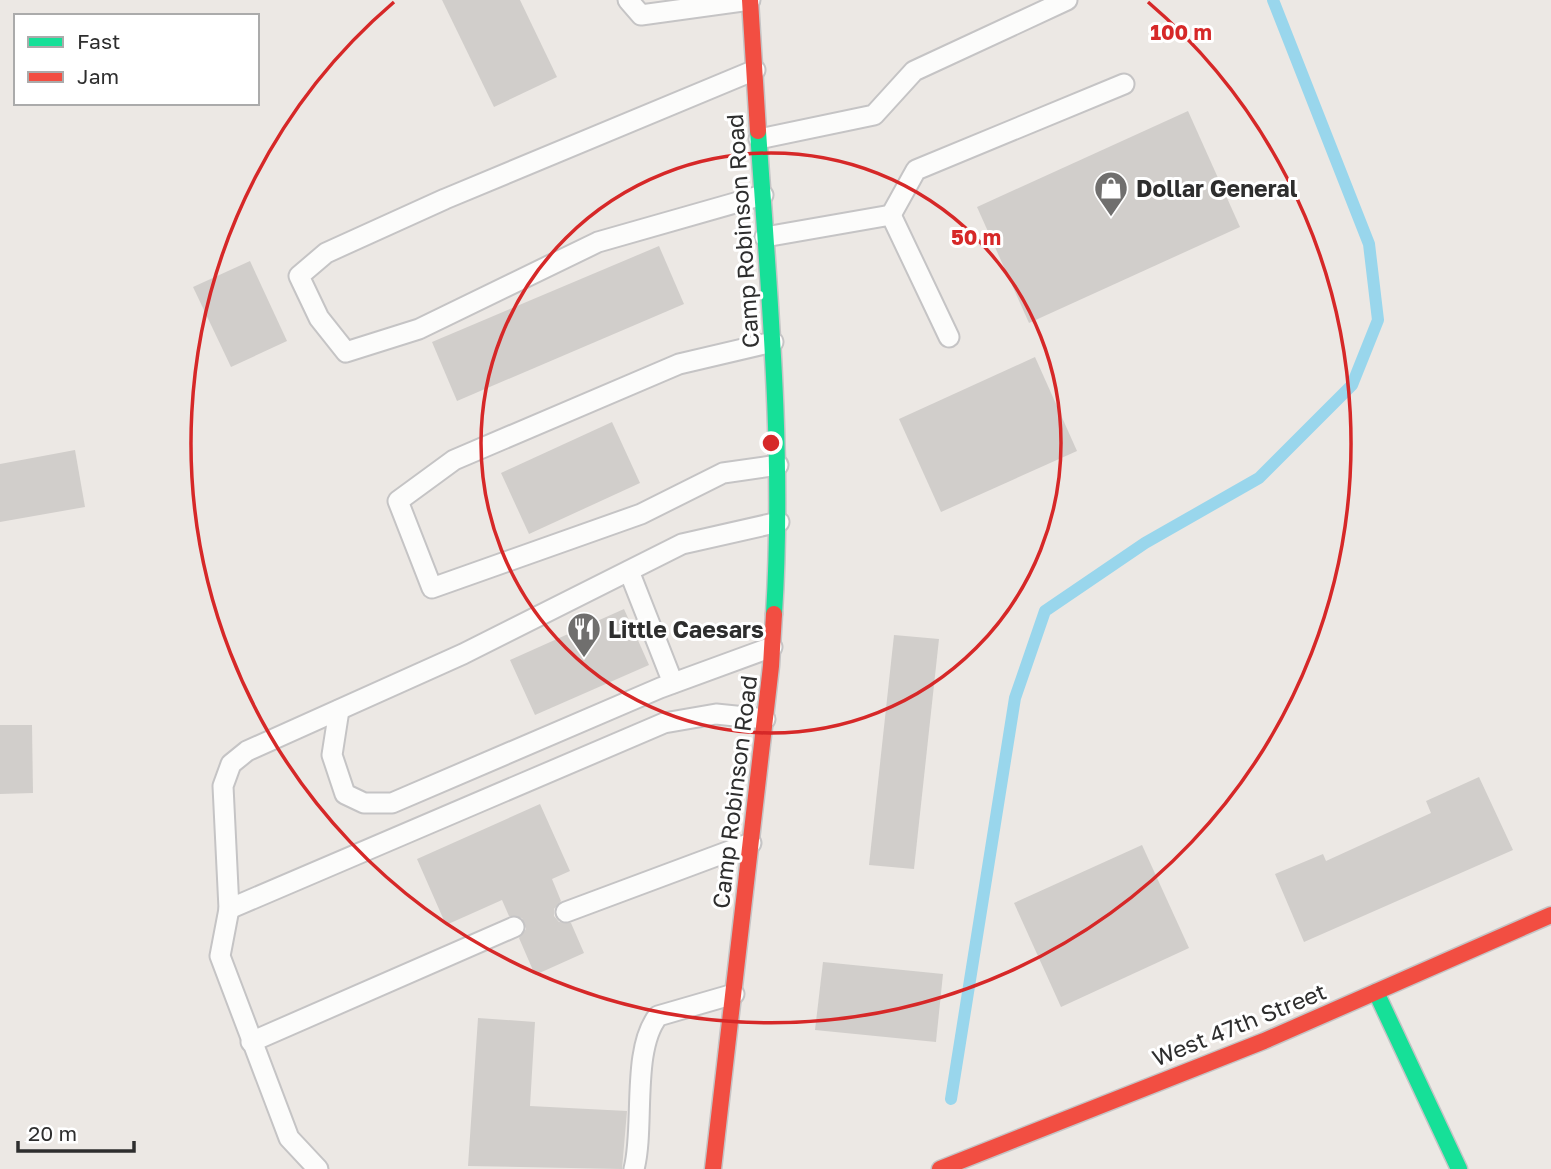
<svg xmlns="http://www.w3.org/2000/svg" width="1551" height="1169" font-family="'Golos Text',sans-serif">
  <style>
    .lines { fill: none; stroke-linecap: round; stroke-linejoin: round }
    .stream { stroke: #99d6ec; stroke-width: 12 }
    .building { fill: #d1cecb }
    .lane-casing { stroke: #c5c4c5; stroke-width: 23 }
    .fast-casing { stroke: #c5c4c5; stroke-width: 19 }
    .jam-casing { stroke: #c5c4c5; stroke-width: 19 }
    .lane { stroke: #fcfcfb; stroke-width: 19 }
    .fast { stroke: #16e098; stroke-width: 16 }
    .jam { stroke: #f24e42; stroke-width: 16 }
    .ring { fill: none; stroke: #d62828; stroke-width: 3.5 }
    .labels { text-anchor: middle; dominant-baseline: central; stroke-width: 6; stroke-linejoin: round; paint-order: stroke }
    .poi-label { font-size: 23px; font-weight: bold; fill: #2e2e2e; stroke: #fff; text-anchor: start }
    .street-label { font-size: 23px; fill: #2e2e2e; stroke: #fff }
    .centre { fill: #d62828; stroke: #fff; stroke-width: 3.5 }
    .ring-label { font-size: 21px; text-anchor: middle; font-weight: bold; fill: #d62828; stroke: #fff; stroke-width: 6; stroke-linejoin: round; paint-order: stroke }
  </style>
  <rect width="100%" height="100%" fill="#ece8e4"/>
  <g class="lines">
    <polyline class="stream" points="951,1099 1015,698 1045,611 1145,543 1259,478 1352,385 1378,320 1369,244 1273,0"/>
  </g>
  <g class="building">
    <polygon points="442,0 520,0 557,77 494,107"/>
    <polygon points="1188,111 1240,227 1029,323 977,207"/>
    <polygon points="659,246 684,304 457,401 432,342"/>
    <polygon points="250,261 287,341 231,367 193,287"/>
    <polygon points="1035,357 1077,451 941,512 899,419"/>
    <polygon points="612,422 640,483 529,534 501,473"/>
    <polygon points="75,450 85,507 0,522 0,464"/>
    <polygon points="624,609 649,665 535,715 510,660"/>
    <polygon points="894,635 939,639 914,869 869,865"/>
    <polygon points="0,725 32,725 33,793 0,794"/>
    <polygon points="1479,777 1513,850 1304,942 1275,874 1323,854 1326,861 1431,813 1426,801"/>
    <polygon points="540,804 570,871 552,879 561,901 554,909 554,916 559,922 571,923 584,953 535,975 519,938 526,929 522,918 509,916 502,900 446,925 417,859"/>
    <polygon points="1142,845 1189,948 1061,1007 1014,903"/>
    <polygon points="823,962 943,974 936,1042 815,1030"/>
    <polygon points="478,1018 535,1022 530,1106 627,1111 622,1169 468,1166"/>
  </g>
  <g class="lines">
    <g class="lane-casing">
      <g id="lane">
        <polyline points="628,0 641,15 750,0"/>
        <polyline points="755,70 445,199 326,253 299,276 319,318 346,352 419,329 598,242 763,195"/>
        <polyline points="759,139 874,115 914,71 1067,0"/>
        <polyline points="891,215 916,170 1124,84"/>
        <polyline points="765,237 891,215 949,337"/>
        <polyline points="773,342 679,364 454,460 398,501 432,588 641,514 723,473 778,465"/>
        <polyline points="629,571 673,683"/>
        <polyline points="339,710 332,755 345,794 364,803 392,803 660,688 772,647"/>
        <polyline points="765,719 716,714 664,723 229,909 223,786 231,764 247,751 463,654 682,544 779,522"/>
        <polyline points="229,909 220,956 289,1138 318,1169"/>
        <polyline points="566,912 751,843"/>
        <polyline points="251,1042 514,927"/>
        <path d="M634 1169C645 1127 631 1050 658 1016L734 994"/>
      </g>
    </g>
    <g class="fast-casing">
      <g id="fast">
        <path d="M758 131C769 292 784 453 774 614"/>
        <polyline points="1376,992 1459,1169"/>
      </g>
    </g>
    <g class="jam-casing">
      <g id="jam">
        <polyline points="750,0 758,131"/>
        <polyline points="713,1169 771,666 774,614"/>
        <polyline points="940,1169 1264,1041 1551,915"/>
      </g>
    </g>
    <use href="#lane" class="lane"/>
    <use href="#fast" class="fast"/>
    <use href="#jam" class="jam"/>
  </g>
  <g class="ring">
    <circle cx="771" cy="443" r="290"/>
    <path d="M1148 2A580 580 0 1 1 394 2"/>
  </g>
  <defs>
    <g id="shop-pin" transform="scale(1.75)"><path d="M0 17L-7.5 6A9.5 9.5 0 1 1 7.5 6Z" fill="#706f6e" stroke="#fff"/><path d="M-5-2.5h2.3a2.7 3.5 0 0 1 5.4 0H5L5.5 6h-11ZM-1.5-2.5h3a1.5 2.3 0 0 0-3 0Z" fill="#fff"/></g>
    <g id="restaurant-pin" transform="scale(1.75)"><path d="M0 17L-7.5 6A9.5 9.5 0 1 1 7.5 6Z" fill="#706f6e" stroke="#fff"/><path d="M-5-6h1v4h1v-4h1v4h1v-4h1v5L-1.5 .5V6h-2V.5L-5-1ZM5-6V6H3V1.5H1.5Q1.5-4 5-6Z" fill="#fff"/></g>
  </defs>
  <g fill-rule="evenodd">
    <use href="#shop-pin" x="1111" y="188"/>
    <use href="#restaurant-pin" x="584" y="629"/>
  </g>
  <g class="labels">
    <g class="poi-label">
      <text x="1136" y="188">Dollar General</text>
      <text x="608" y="629">Little Caesars</text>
    </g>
    <g class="street-label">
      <text transform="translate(742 231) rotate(-94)">Camp Robinson Road</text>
      <text transform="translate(734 792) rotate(-83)">Camp Robinson Road</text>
      <text transform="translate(1239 1024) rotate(-22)">West 47th Street</text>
    </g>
  </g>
  <circle cx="771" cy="443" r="10" class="centre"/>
  <g class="ring-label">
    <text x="1181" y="40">100 m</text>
    <text x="976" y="245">50 m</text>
  </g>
  <rect x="14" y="14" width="245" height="91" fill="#ffffff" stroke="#ababab" stroke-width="2"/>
  <rect x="28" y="37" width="35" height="10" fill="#16e098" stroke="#ababab" stroke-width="2"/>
  <text x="77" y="49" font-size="21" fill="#2e2e2e">Fast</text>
  <rect x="28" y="72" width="35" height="10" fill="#f24e42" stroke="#ababab" stroke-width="2"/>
  <text x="77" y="84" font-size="21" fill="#2e2e2e">Jam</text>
  <path d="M18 1141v10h116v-10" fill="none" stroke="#2e2e2e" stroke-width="3.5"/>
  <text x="28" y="1141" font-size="21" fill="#2e2e2e" stroke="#ffffff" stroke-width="5" paint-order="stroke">20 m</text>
</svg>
